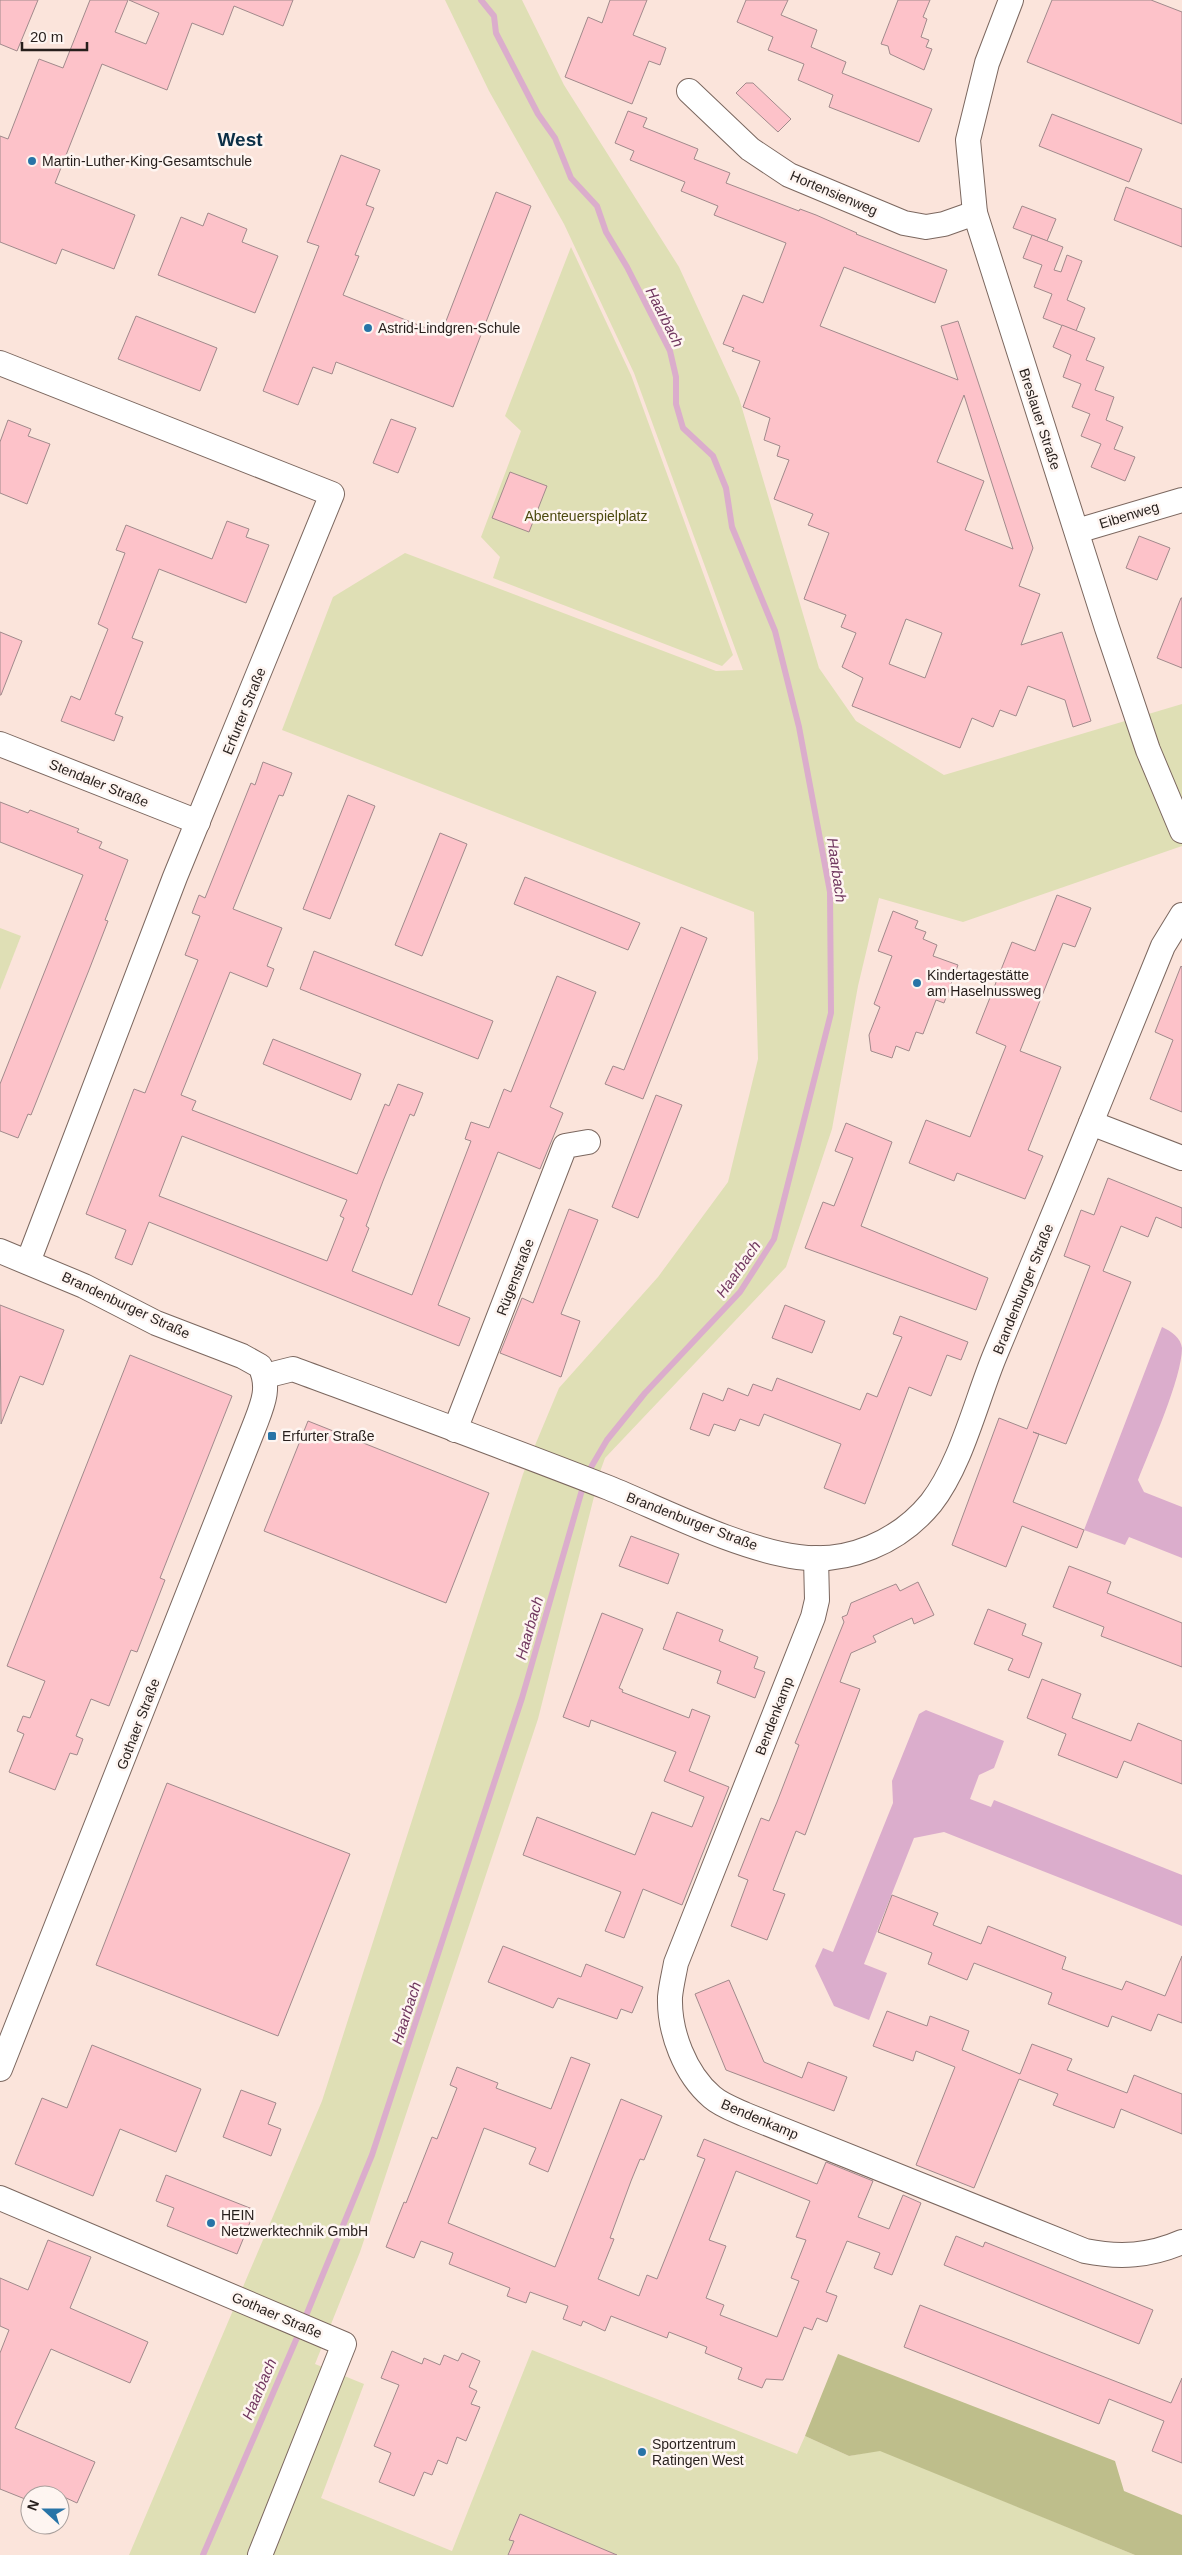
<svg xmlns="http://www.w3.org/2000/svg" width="1182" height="2555" font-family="Arial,sans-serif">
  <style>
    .green { fill: #dfdfb5 }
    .forest { fill: #bebe8b }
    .water { fill: #dbadcc }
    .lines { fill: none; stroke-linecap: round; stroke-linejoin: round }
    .stream { stroke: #dbadcc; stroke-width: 6 }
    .building { fill: #fdc2c9; stroke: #a18a8c; fill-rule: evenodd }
    .street-casing { stroke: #7b675f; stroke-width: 26 }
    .street { stroke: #fff; stroke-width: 24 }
    .poi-dot { fill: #2874a7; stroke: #fef5f1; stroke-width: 2 }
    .labels { text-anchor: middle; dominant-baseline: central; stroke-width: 5; stroke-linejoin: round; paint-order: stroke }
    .poi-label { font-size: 14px; fill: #271f1c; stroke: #fef5f1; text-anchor: start }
    .street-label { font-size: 14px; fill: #271f1c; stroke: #fef5f1 }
    .park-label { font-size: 14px; fill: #4c4a0f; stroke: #fef5f1 }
    .water-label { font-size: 15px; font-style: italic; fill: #70375f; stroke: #fef5f1 }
    .district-label { font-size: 19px; font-weight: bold; fill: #0b2f47; stroke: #fef5f1 }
  </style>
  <rect width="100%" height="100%" fill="#fbe4db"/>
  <g class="green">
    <polygon points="445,0 522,0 564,85 679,267 739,398 819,668 856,721 944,775 1182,704 1182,846 963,922 879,898 858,986 832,1129 786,1267 605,1458 601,1469 538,1719 360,2252 315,2364 364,2384 321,2498 452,2551 532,2350 797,2454 805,2436 849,2456 880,2450 1135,2555 129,2555 322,2101 523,1474 559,1388 658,1277 728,1182 758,1059 754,912 282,730 333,597 405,553 716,671 743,670 634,373 564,224 489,91"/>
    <polygon points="571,247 631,375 733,655 722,666 493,578 500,557 481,537 521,431 505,416"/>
    <polygon points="0,928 21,936 0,990"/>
  </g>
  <polygon class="forest" points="838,2354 1115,2461 1124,2491 1182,2515 1182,2555 1135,2555 880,2451 849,2456 805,2436"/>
  <g class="water">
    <path d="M1162 1327C1171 1331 1181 1338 1182 1348 1182 1378 1150 1449 1138 1480L1144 1492 1182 1507V1558L1129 1537 1125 1545 1084 1530Z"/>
    <polygon points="926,1710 1004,1741 994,1768 979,1775 970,1799 991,1807 994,1800 1182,1875 1182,1926 944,1832 914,1838 864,1964 887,1973 869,2020 834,2006 815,1966 823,1948 833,1952 893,1803 892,1781 919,1714"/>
  </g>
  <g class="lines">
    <g class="stream">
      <polyline points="481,0 494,16 496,33 538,114 555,138 571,178 597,206 606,232 627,267 670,351 676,377 676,404 683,428 713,456 726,488 732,527 775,631 799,727 830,892 831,1013 774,1239 740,1292 645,1393 607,1440 587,1474"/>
      <polyline points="203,2555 296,2340 372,2155 522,1698 584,1483"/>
    </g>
  </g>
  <g class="building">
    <polygon points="0,0 38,0 17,51 0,44"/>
    <polygon points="90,0 128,0 115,32 146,44 159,13 129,0 293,0 283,26 234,6 223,35 192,23 167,90 102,64 55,183 135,215 114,269 62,249 56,264 0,242 0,136 8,139 39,59 63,68"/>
    <polygon points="610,0 647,0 633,35 666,48 660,65 649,61 632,104 565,77 588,17 602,23"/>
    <polygon points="746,0 788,0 781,15 817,30 811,47 846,62 842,73 932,109 919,142 829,107 833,95 798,80 804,64 768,50 773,37 737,22"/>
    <polygon points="898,0 930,0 923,17 927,19 921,37 929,40 926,47 932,49 924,70 890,54 888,46 881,44"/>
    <polygon points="1052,0 1151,0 1182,12 1182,124 1027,62"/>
    <polygon points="746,83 753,83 791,119 778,132 736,93"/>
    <path d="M628 111 647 118 643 127 698 149 694 159 730 173 726 183 799 211 800 209 816 215 857 233 856 234 947 270 935 303 844 267 820 326 958 380 941 326 958 321 1033 548 1019 586 1040 594 1021 645 1062 632 1091 721 1073 727 1065 700 1028 686 1016 716 1000 710 993 727 972 718 960 748 852 706 863 678 842 667 856 633 841 627 846 615 804 599 829 533 808 525 813 514 774 499 789 460 777 456 780 446 764 440 770 418 743 407 760 361 732 351 734 348 723 344 743 295 763 303 786 243 714 215 718 206 681 191 685 182 630 160 634 151 615 143ZM964 395 988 471 1013 549 965 530 984 481 937 462ZM906 619 942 633 925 678 889 664Z"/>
    <polygon points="1052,114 1142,149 1129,182 1039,146"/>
    <polygon points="341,155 380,170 366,205 374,208 355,255 359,256 343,295 441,334 496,192 531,206 453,407 336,362 332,374 313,367 298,405 263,391 319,246 307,242"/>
    <polygon points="1126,187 1182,209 1182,247 1114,220"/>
    <polygon points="1022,206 1056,219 1047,241 1013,228"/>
    <polygon points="208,213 247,229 242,242 278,256 255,313 158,275 181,217 203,226"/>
    <polygon points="1032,235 1063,247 1054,270 1061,272 1067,255 1082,261 1067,300 1085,308 1076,331 1043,318 1052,294 1034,287 1042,265 1023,258"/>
    <polygon points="136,316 217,348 200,391 118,359"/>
    <polygon points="1062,325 1095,338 1086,360 1104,367 1095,390 1114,397 1106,420 1123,427 1114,449 1135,457 1125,481 1091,467 1101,444 1081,436 1090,414 1072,407 1081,384 1063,377 1071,355 1053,347"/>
    <polygon points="391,419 416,428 398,473 373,463"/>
    <polygon points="8,420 31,429 28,436 50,444 27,504 0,493 0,442"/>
    <polygon points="510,472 547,486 529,532 492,518"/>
    <polygon points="227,521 249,529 246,537 269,545 246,603 159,569 132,638 143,642 115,714 123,717 114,741 61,721 71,696 80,700 108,629 98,624 125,553 116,550 126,525 212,559"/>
    <polygon points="1139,536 1170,548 1157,580 1126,568"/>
    <polygon points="1181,598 1182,598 1182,668 1157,658"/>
    <polygon points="0,632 22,641 1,695 0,695"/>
    <path d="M263 762 292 773 283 796 279 795 233 909 282 928 267 966 274 969 267 987 230 972 181 1095 196 1101 192 1110 357 1174 385 1104 389 1106 398 1084 423 1093 414 1116 410 1114 383 1181 366 1226 369 1228 352 1271 412 1295 471 1141 465 1139 471 1122 489 1128 504 1089 511 1092 557 976 596 992 550 1107 563 1113 540 1169 498 1152 438 1305 470 1318 459 1346 149 1222 132 1265 115 1258 126 1230 86 1214 134 1089 145 1093 198 960 185 955 200 916 192 913 199 895 205 898 251 783 255 785ZM182 1136 347 1200 340 1216 344 1218 327 1261 159 1196Z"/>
    <polygon points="348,795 375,806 330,919 303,909"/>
    <polygon points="0,802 28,813 30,810 79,829 77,832 102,842 99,848 128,860 105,920 108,921 89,970 31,1115 28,1114 18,1138 0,1131 0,1084 83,875 0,842"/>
    <polygon points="440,833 467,844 422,956 395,945"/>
    <polygon points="525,877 640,923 628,950 514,904"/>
    <polygon points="1057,895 1091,908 1075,947 1063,943 1020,1051 1061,1067 1028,1150 1043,1156 1025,1199 957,1173 954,1181 909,1163 926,1120 970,1137 1006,1046 976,1033 1012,942 1035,951"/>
    <polygon points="893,911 918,921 915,928 926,932 923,939 937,945 933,956 958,965 944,1003 936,1000 923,1034 916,1032 909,1051 896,1046 892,1058 871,1051 869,1035 880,1007 874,1004 892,956 878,951"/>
    <polygon points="681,927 707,938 643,1099 605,1084 613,1066 624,1070"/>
    <polygon points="314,951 493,1021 478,1059 300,989"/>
    <polygon points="1181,966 1182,967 1182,1112 1150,1099 1173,1040 1155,1032"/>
    <polygon points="273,1039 361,1074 351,1100 263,1064"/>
    <polygon points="656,1095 682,1105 638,1218 612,1207"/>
    <polygon points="846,1123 892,1142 861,1226 988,1278 976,1310 805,1248 823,1202 834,1206 853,1158 835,1151"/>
    <polygon points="1108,1178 1182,1208 1182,1228 1156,1217 1148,1237 1121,1226 1103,1271 1131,1282 1066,1444 1033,1432 1039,1434 1013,1502 1084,1530 1077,1548 1022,1526 1006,1567 952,1545 999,1418 1027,1429 1090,1266 1064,1256 1081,1210 1094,1215"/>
    <polygon points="569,1209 598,1220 561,1314 580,1321 561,1377 500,1353 522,1298 533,1303"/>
    <polygon points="0,1305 64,1330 43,1385 20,1376 1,1424"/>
    <polygon points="785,1305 825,1321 812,1353 772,1338"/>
    <polygon points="900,1316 968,1342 961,1360 947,1355 931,1396 909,1387 865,1504 824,1488 841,1444 764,1414 759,1426 740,1419 735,1431 714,1424 709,1436 690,1429 703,1393 723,1401 728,1388 748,1396 753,1384 772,1391 777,1378 860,1410 867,1393 877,1397 902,1337 893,1334"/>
    <polygon points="130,1355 232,1396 160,1578 165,1580 137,1652 131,1650 109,1706 91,1699 76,1736 83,1739 77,1755 70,1753 55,1790 9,1772 24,1734 17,1731 23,1716 30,1718 45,1681 7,1666"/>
    <polygon points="308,1421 489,1493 446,1603 264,1531"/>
    <polygon points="631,1536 679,1554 668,1584 619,1566"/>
    <polygon points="1069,1566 1111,1582 1107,1593 1182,1623 1182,1667 1101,1636 1104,1627 1053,1607"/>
    <polygon points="918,1582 934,1615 914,1624 912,1618 892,1627 873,1636 876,1642 851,1653 840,1682 860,1689 805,1835 796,1831 773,1890 785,1894 767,1940 731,1926 748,1880 738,1876 761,1818 769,1821 777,1802 799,1745 795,1743 844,1622 842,1617 847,1615 851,1603 896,1584 900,1591"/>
    <polygon points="988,1609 1026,1624 1022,1635 1042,1643 1029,1678 1008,1670 1013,1659 974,1644"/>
    <polygon points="677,1612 723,1630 719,1641 758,1657 754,1668 765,1672 755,1698 717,1683 721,1671 663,1649"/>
    <polygon points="602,1613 643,1629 619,1688 623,1690 622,1692 689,1718 692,1709 710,1716 689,1771 729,1787 682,1905 643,1889 624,1938 605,1931 621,1892 523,1855 537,1817 635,1855 652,1812 692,1827 704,1797 664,1781 676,1752 591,1720 589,1727 563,1717"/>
    <polygon points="1042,1679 1081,1694 1072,1718 1131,1741 1138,1723 1182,1741 1182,1784 1124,1761 1117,1778 1058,1755 1066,1734 1027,1718"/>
    <polygon points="167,1783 350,1854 278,2036 96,1965"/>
    <polygon points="892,1895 938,1913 933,1925 981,1944 988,1926 1066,1957 1062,1969 1122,1990 1126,1981 1165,1996 1182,1956 1182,2023 1158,2014 1151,2031 1112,2016 1108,2027 1048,2004 1052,1993 974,1963 967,1980 928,1964 932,1953 878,1932"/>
    <polygon points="503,1946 581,1977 586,1964 643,1987 632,2013 621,2009 617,2019 558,1998 553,2008 488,1982"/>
    <polygon points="729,1980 764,2062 802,2078 808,2062 847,2077 834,2111 726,2070 695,1994"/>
    <polygon points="887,2011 927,2026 930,2016 969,2031 962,2050 1020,2074 1032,2044 1072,2059 1067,2070 1127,2093 1134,2075 1169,2089 1182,2094 1182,2134 1121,2109 1114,2128 1053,2105 1058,2094 1019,2079 974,2188 916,2165 955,2067 916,2051 913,2061 873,2046"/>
    <polygon points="92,2045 201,2089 176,2152 120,2129 93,2196 15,2164 42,2098 67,2108"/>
    <path d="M571 2057 590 2064 548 2172 529 2164 536 2148 484 2128 448 2223 555 2267 621 2099 662 2116 644 2160 640 2159 631 2181 610 2238 614 2239 598 2279 639 2296 647 2275 657 2279 705 2159 697 2156 704 2139 817 2184 826 2162 873 2181 858 2217 889 2229 903 2195 921 2203 892 2275 874 2268 880 2253 847 2241 826 2292 837 2296 827 2322 817 2318 812 2330 804 2327 783 2380 766 2379 762 2388 738 2379 742 2368 705 2353 707 2347 669 2332 667 2338 611 2316 605 2331 583 2321 581 2326 563 2319 568 2306 530 2292 526 2303 507 2296 510 2288 449 2264 453 2253 421 2241 414 2258 386 2247 404 2202 406 2203 432 2137 437 2139 457 2088 450 2085 457 2067 498 2083 496 2088 551 2109ZM736 2171 810 2201 796 2237 806 2240 791 2278 799 2281 777 2337 720 2315 724 2305 706 2298 726 2246 709 2240Z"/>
    <polygon points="241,2090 276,2103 268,2124 281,2129 271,2156 223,2137"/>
    <polygon points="166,2175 255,2210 237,2254 167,2226 174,2208 156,2201"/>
    <polygon points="956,2236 983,2247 985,2242 1153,2310 1139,2344 944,2265"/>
    <polygon points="48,2240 91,2257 70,2308 148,2342 130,2383 51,2349 15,2428 95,2462 77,2503 64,2497 60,2507 60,2495 30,2495 30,2501 0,2489 0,2353 9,2330 0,2326 0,2278 28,2290"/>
    <polygon points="920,2305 1171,2403 1182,2378 1182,2463 1152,2451 1164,2421 1109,2399 1099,2424 904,2347"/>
    <polygon points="392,2351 422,2364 424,2358 440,2365 444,2355 458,2361 462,2353 480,2361 469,2387 477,2391 471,2404 480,2407 466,2441 457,2437 447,2464 438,2460 432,2475 424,2472 414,2496 379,2482 391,2453 374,2446 399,2385 381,2378"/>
    <polygon points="520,2514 617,2555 508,2555 514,2541 509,2540"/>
  </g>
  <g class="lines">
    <g class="street-casing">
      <g id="street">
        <polyline points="1011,0 987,63 968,140 975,213 1107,628 1148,750 1182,831"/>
        <polyline points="689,91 750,149 789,175 904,223 926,227 944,224 975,213"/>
        <polyline points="0,363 332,494 175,877 28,1262"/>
        <polyline points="1077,531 1182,500"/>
        <polyline points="0,744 198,822"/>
        <polyline points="1091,1123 1182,1158"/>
        <path d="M0 1251 84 1286 156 1323 242 1356 260 1366C271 1388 262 1406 254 1427L0 2069"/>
        <path d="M265 1376 293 1369C398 1408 504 1447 609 1488 665 1511 739 1549 798 1557 848 1564 899 1542 931 1503 961 1465 976 1401 995 1355 1052 1219 1108 1083 1163 946L1182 915"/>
        <polyline points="455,1430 565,1146 588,1142"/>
        <path d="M816 1558 817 1600 813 1617 676 1963C674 1974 671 1986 670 1997 669 2032 685 2074 712 2097 721 2105 735 2110 746 2115L1085 2251C1120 2258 1150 2256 1182 2242"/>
        <polyline points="0,2198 344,2344 260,2555"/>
      </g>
    </g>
    <use href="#street" class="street"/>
  </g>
  <g class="poi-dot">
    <circle cx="32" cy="161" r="5"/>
    <circle cx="368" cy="328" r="5"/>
    <circle cx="917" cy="983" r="5"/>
    <rect x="267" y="1431" width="10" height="10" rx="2.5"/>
    <circle cx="211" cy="2223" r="5"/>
    <circle cx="642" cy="2452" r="5"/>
  </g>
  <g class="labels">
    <g class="poi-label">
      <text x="42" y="161">Martin-Luther-King-Gesamtschule</text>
      <text x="378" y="328">Astrid-Lindgren-Schule</text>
      <text x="927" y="975">Kindertagestätte<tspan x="927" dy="16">am Haselnussweg</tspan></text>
      <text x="282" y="1436">Erfurter Straße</text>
      <text x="221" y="2215">HEIN<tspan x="221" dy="16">Netzwerktechnik GmbH</tspan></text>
      <text x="652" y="2444">Sportzentrum<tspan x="652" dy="16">Ratingen West</tspan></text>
    </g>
    <g class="street-label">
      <text transform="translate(834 193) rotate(23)">Hortensienweg</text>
      <text transform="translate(1040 419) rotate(72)">Breslauer Straße</text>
      <text transform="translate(1129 515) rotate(-17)">Eibenweg</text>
      <text transform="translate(244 711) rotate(-68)">Erfurter Straße</text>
      <text transform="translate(99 783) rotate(22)">Stendaler Straße</text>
      <text transform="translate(515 1277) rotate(-69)">Rügenstraße</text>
      <text transform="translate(1023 1289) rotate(-68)">Brandenburger Straße</text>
      <text transform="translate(126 1305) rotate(25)">Brandenburger Straße</text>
      <text transform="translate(692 1521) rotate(21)">Brandenburger Straße</text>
      <text transform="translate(774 1716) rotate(-69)">Bendenkamp</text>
      <text transform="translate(138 1724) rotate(-69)">Gothaer Straße</text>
      <text transform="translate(760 2119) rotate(23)">Bendenkamp</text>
      <text transform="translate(277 2315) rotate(23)">Gothaer Straße</text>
    </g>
    <g class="park-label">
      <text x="586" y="516">Abenteuerspielplatz</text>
    </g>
    <g class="water-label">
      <text transform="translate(665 317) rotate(63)">Haarbach</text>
      <text transform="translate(837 870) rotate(82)">Haarbach</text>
      <text transform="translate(738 1269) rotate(-55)">Haarbach</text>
      <text transform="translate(529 1628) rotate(-74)">Haarbach</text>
      <text transform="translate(406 2013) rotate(-72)">Haarbach</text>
      <text transform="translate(259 2389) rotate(-67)">Haarbach</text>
    </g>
    <g class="district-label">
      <text x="240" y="139">West</text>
    </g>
  </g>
  <g transform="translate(45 2510) rotate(291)"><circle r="24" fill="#fef5f1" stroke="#a89f9c"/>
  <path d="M0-4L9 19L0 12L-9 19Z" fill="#2874a7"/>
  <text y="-8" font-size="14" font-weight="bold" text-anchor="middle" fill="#271f1c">N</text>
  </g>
  <path d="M22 42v8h65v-8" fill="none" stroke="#271f1c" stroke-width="2.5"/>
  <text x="30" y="42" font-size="15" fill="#271f1c" stroke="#fef5f1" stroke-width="4" paint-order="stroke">20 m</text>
</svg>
